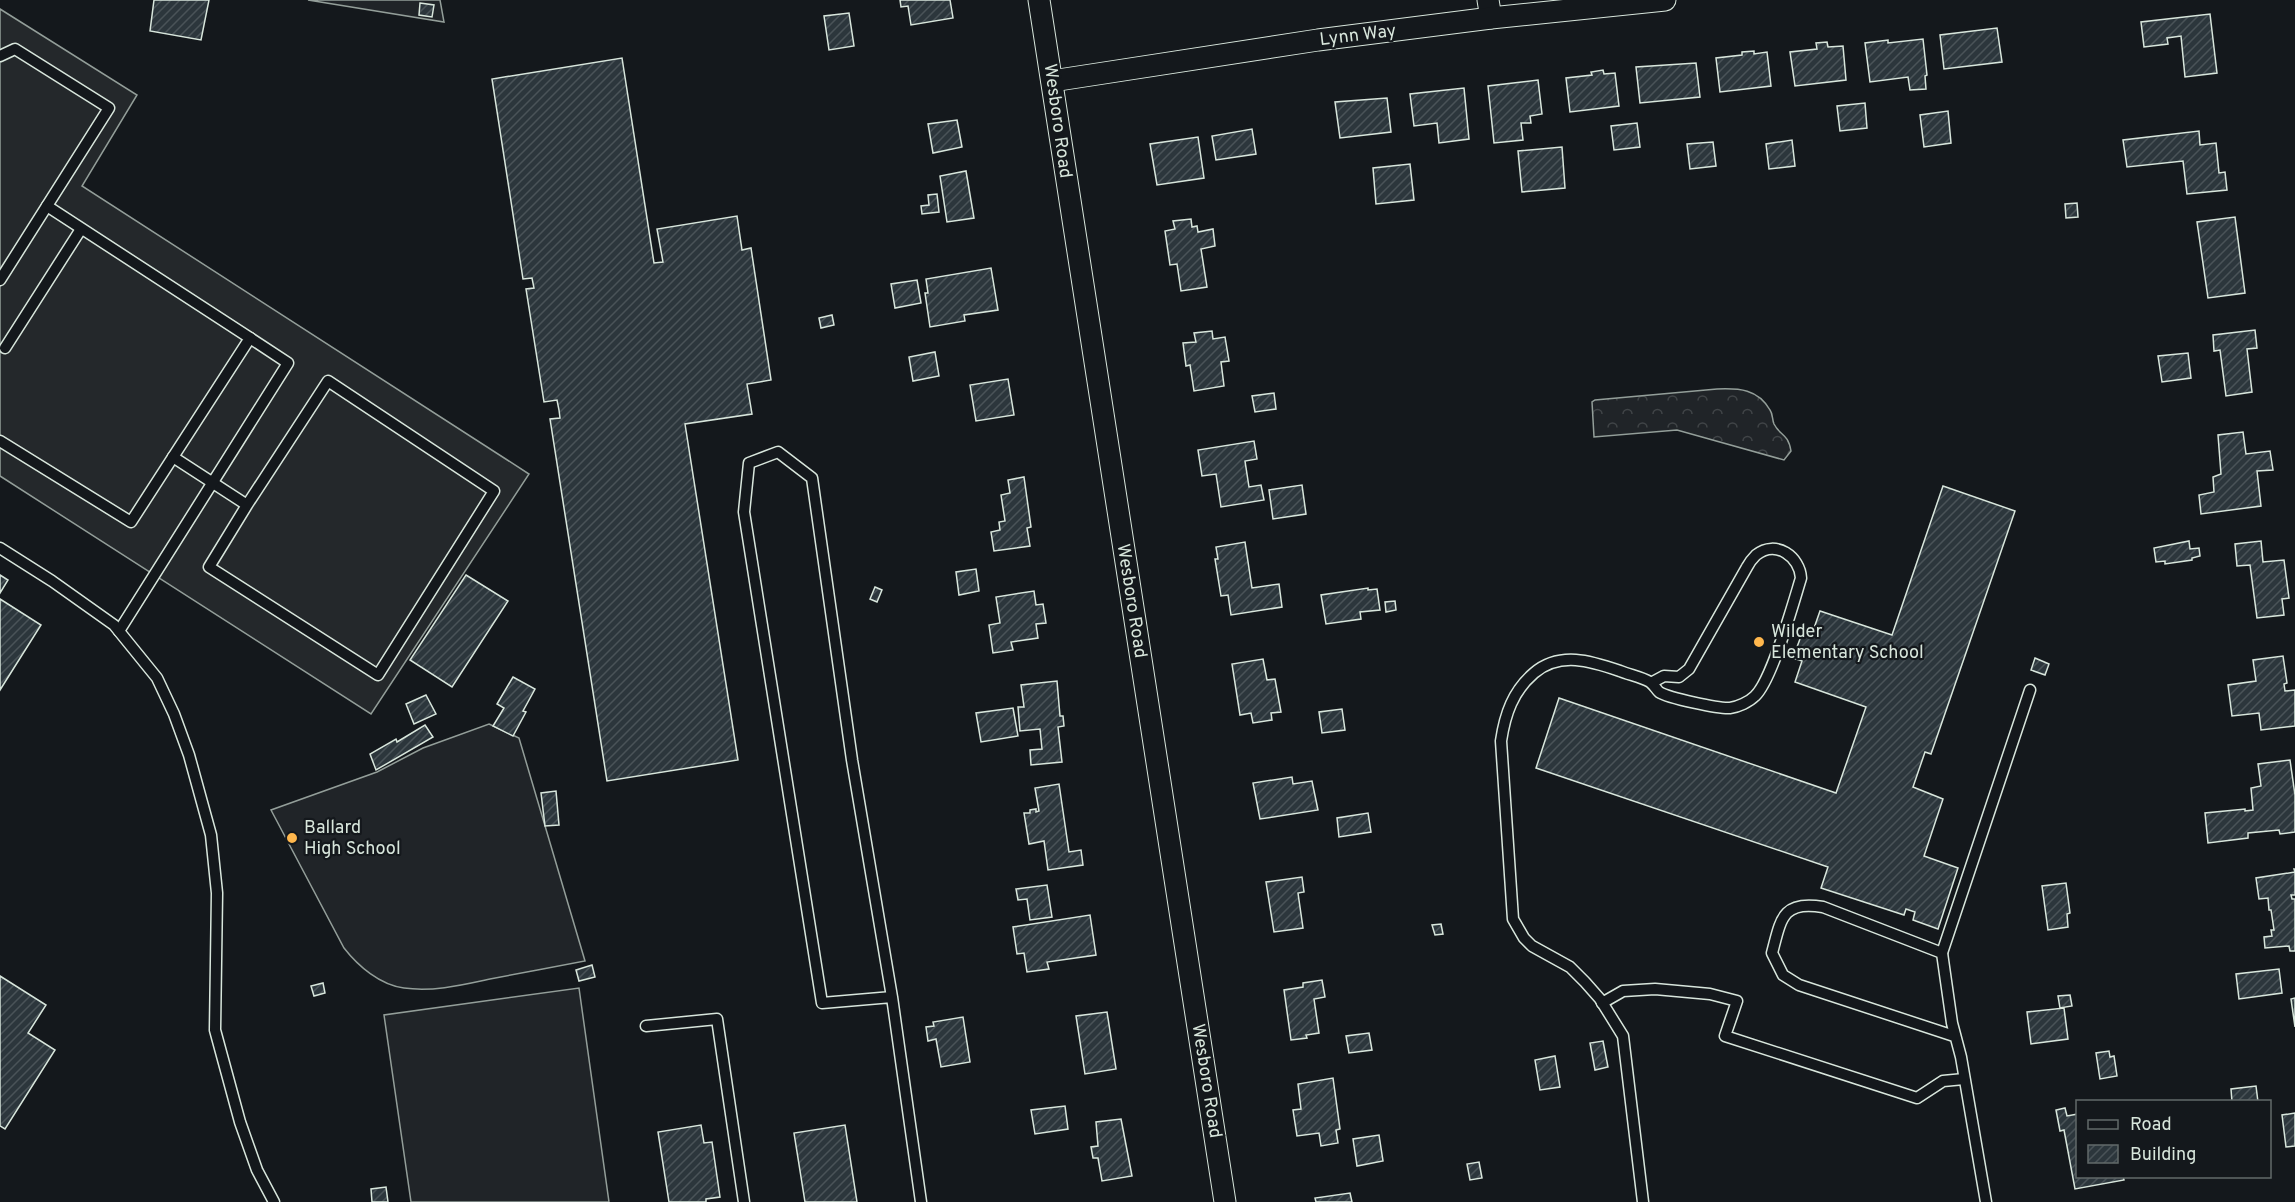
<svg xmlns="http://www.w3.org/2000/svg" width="2295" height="1202" font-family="Overpass,sans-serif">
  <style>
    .forest { fill: url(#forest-crowns); stroke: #939e99; stroke-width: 1.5 }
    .garden { fill: #202428; stroke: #939e99; stroke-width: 1.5 }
    .parking { fill: #24282b; stroke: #939e99; stroke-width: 1.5 }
    .building { fill: url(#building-hatch); stroke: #d8e6dc; stroke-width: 1.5 }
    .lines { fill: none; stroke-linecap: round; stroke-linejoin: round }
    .lane-casing { stroke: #d8e6dc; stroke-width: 13 }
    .street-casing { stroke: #d8e6dc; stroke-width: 23 }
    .lane { stroke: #14181c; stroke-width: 10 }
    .street { stroke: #14181c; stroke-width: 21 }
    .poi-dot { fill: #ffb74d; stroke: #14181c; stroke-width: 2 }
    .labels { text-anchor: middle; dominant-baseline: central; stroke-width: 4.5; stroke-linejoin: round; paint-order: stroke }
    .street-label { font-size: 18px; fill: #d8e6dc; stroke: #14181c }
    .poi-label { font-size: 18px; fill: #d8e6dc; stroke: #14181c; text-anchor: start }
  </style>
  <defs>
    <pattern id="forest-crowns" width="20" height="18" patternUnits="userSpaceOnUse" patternTransform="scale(1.5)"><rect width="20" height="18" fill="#202428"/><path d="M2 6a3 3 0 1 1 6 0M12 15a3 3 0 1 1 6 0" fill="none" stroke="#404447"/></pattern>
    <pattern id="building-hatch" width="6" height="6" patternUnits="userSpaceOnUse" patternTransform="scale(1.5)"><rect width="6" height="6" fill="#2c363c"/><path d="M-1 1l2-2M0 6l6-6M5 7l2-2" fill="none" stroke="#4a5358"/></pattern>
  </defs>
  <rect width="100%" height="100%" fill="#14181c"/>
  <path class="forest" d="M1717 389C1739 388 1758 389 1770 410 1773 414 1772 419 1774 424 1780 436 1788 433 1791 451L1784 460 1677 430 1594 437 1592 402 1595 400Z"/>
  <g class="garden">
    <polygon points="308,0 440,0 444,22"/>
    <path d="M489 724 519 738 585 961C553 967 522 973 490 979 462 985 433 992 404 988 380 985 358 966 344 948L271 810 377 772 423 748Z"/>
    <polygon points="579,988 609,1202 411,1202 384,1015"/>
  </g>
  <polygon class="parking" points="0,9 137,95 82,186 529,474 371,714 0,476"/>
  <g class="building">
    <polygon points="154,0 209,0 201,40 150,31"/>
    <polygon points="900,0 950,0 953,18 911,25 908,6 901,7"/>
    <polygon points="420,3 434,5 432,17 419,15"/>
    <polygon points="849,13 854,46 829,50 824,16"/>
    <polygon points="2210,14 2217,73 2185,77 2181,36 2167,38 2168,44 2144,47 2141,22"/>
    <polygon points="1997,28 2002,62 1944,69 1940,35"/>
    <polygon points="1923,39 1927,75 1925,76 1926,89 1910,90 1908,77 1870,82 1865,43 1888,40 1888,43"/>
    <polygon points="1827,42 1828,47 1843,46 1846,80 1795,86 1790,52 1817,49 1816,43"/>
    <polygon points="1754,51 1754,54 1767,52 1771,86 1720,92 1716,58 1742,55 1742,52"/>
    <polygon points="622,58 654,263 663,262 657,229 737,216 742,250 751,248 771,380 747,384 752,414 685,424 738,760 607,781 550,419 560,418 559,410 557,400 544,402 526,289 534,288 532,278 523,279 492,79"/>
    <polygon points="1696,63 1700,97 1640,103 1636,67"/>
    <polygon points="1603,70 1604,74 1615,73 1619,106 1570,112 1566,78 1592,75 1591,72"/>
    <polygon points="1538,80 1542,114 1530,116 1531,123 1521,123 1523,140 1494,143 1488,86"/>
    <polygon points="1464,88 1469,139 1439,143 1437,123 1414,126 1410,94"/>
    <polygon points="1387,98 1391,132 1340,138 1335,102"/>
    <polygon points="1865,103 1867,128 1840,131 1837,106"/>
    <polygon points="1948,111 1951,143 1924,147 1920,115"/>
    <polygon points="957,120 962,147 933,153 928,124"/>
    <polygon points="1637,123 1640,147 1614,150 1611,126"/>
    <polygon points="1252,129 1256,154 1216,160 1212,136"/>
    <polygon points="2199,131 2200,145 2216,143 2219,173 2225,172 2227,190 2187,194 2183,161 2127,167 2123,140"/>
    <polygon points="1198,137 1204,178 1157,185 1150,144"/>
    <polygon points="1792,140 1795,166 1769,169 1766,144"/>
    <polygon points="1713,142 1716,166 1690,169 1687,144"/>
    <polygon points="1562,147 1565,188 1522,192 1518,151"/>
    <polygon points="1410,164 1414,200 1376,204 1373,168"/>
    <polygon points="966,171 974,218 947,222 940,176"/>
    <polygon points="937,194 939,212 922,214 921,206 929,205 928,195"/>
    <polygon points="2077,203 2078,217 2066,218 2065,204"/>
    <polygon points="2235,217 2245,293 2208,298 2197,222"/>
    <polygon points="1191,219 1192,227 1197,226 1198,232 1213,229 1215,246 1201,249 1207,287 1181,291 1177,264 1170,265 1165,231 1175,229 1173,221"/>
    <polygon points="991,268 998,310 964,315 965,321 930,327 925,293 928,293 926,279"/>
    <polygon points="917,280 921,303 895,308 891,284"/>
    <polygon points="832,315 834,325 821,328 819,318"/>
    <polygon points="2255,330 2257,348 2247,349 2252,392 2226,396 2220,350 2214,351 2213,335"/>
    <polygon points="1212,331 1213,339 1225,337 1229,361 1221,362 1224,386 1194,391 1190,365 1186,366 1183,343 1196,342 1194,333"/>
    <polygon points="935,352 939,376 913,381 909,357"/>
    <polygon points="2188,353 2191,378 2162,382 2158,356"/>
    <polygon points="1008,379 1014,415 976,421 970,385"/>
    <polygon points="1274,393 1276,409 1255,412 1252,396"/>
    <polygon points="2243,432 2246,454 2270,451 2273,470 2257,471 2261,506 2201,514 2199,495 2214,492 2213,477 2221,474 2218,435"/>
    <polygon points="1254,441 1257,459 1245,461 1249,487 1261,485 1264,500 1221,507 1216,474 1202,476 1198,450"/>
    <polygon points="1024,477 1031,527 1027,528 1030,546 994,551 991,532 1000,530 999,522 1005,521 1001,495 1010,493 1008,480"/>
    <polygon points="1302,485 1306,514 1273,519 1269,490"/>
    <polygon points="1943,486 2015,511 1931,754 1925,752 1913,787 1943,799 1924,856 1958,868 1938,929 1913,920 1915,912 1906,909 1904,915 1821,888 1828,867 1536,768 1559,698 1836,793 1866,707 1795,682 1802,661 1793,658 1804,628 1813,631 1820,611 1892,635"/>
    <polygon points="2189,541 2190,549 2199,548 2200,556 2192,558 2192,560 2165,564 2165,561 2156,562 2154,548"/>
    <polygon points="2261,541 2263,562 2284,560 2289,598 2282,599 2284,615 2257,618 2250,565 2237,566 2235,544"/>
    <polygon points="1245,542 1252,588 1279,584 1282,607 1231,615 1228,595 1221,596 1215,559 1218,559 1216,547"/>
    <polygon points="976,569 979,591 959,595 956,572"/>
    <polygon points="0,575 8,580 0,593"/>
    <polygon points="466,575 508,601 452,687 410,660"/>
    <polygon points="875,587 882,590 877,602 870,599"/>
    <polygon points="1368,588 1368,590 1377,589 1380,610 1360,612 1361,619 1326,624 1321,595"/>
    <polygon points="1034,591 1036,605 1043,604 1046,623 1036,624 1038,638 1011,642 1013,650 993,653 989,625 1000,623 996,597"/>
    <polygon points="0,599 41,625 0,690"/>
    <polygon points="1395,601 1396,610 1386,612 1385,602"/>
    <polygon points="2283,656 2287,683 2284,684 2285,691 2295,690 2295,726 2261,730 2259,713 2232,716 2228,685 2256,681 2253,660"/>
    <polygon points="2035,658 2049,664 2045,675 2031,670"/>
    <polygon points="1263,659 1267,680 1275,679 1281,712 1271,713 1272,720 1253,723 1251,713 1240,715 1232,664"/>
    <polygon points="513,677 535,689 523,711 526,712 513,736 493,726 504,708 497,704"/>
    <polygon points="1057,681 1060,716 1063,716 1064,726 1058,727 1062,762 1031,765 1030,750 1042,749 1040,729 1020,731 1018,707 1024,707 1021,685"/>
    <polygon points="426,695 436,714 414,724 406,704"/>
    <polygon points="1013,708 1018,736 981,742 976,713"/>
    <polygon points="1342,709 1345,730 1322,733 1319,712"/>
    <polygon points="425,725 433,737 376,770 370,754 396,739 397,742"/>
    <polygon points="2290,760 2295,795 2295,832 2280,834 2279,830 2248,833 2248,838 2208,843 2205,813 2245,809 2245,811 2253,810 2251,788 2261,786 2258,764"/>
    <polygon points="1292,777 1293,784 1312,781 1318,810 1260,819 1253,783"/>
    <polygon points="1059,784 1069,852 1081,850 1083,865 1048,870 1044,841 1029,844 1024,813 1030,813 1030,810 1036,809 1036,812 1039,811 1035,788"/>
    <polygon points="556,791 559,825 545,826 541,793"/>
    <polygon points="1368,813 1371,832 1339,837 1337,818"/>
    <polygon points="2294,869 2295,869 2295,895 2291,895 2292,899 2295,899 2295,951 2290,951 2289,946 2265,948 2264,937 2272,936 2271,930 2274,930 2271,910 2269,910 2268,898 2259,899 2256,878 2295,872"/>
    <polygon points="1302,877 1304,892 1298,893 1303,928 1274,932 1266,882"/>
    <polygon points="2066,883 2070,913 2067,914 2068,927 2048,930 2042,886"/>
    <polygon points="1047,885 1052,917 1030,920 1027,899 1018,900 1016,889"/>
    <polygon points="1090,915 1096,955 1047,962 1049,969 1027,972 1024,953 1017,954 1013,927"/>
    <polygon points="1441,924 1443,934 1435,935 1432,925"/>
    <polygon points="592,965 595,977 579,981 576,970"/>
    <polygon points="2279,969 2282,993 2239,999 2236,974"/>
    <polygon points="0,976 46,1005 28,1033 55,1050 5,1129 0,1126"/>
    <polygon points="1322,980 1325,997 1314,999 1319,1033 1306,1035 1307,1038 1291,1040 1284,990 1303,987 1303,983"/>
    <polygon points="323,983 325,993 314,996 311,986"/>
    <polygon points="2070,995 2072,1006 2060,1008 2058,996"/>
    <polygon points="2295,998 2295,1027 2291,999"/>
    <polygon points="2064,1008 2068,1039 2031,1044 2027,1012"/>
    <polygon points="1107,1012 1116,1069 1085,1074 1076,1016"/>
    <polygon points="963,1017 970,1062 941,1067 936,1039 928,1041 926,1027 934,1026 933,1022"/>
    <polygon points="1369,1033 1372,1050 1349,1053 1346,1036"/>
    <polygon points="1603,1041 1608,1067 1595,1070 1590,1043"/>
    <polygon points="2109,1051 2110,1057 2114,1056 2117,1076 2100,1079 2096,1053"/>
    <polygon points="1555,1056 1560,1087 1540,1090 1535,1060"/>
    <polygon points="1333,1078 1340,1129 1336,1130 1338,1143 1321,1146 1319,1133 1297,1136 1293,1110 1301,1109 1298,1084"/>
    <polygon points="2256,1086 2258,1102 2232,1102 2231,1089"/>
    <polygon points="1065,1106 1068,1129 1035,1134 1031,1110"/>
    <polygon points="2065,1108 2067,1116 2078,1114 2078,1176 2123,1176 2124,1180 2075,1189 2064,1130 2060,1131 2056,1110"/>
    <polygon points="2295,1113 2295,1146 2286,1147 2282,1115"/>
    <polygon points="1121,1119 1132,1176 1102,1181 1098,1158 1093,1158 1091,1147 1098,1146 1096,1122"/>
    <polygon points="701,1125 704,1143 712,1142 720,1197 706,1199 706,1202 669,1202 658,1132"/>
    <polygon points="845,1125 857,1202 805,1202 794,1133"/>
    <polygon points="1379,1135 1383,1161 1357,1166 1353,1139"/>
    <polygon points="1479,1162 1482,1178 1470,1180 1467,1164"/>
    <polygon points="386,1187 388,1202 372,1202 371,1189"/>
    <polygon points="1350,1193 1352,1202 1316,1202 1315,1198"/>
  </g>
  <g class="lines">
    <g class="lane-casing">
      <g id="lane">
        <polyline points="0,56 15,49 109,108 0,280"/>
        <polyline points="5,348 81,229"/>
        <polyline points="0,441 131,522 250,338 47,206"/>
        <polyline points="173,457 247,505 328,381 494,491 378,675 209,567 247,505"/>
        <polyline points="0,548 52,581 114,625 157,678 174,714 189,755 211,835 217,893 215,1030 240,1122 257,1170 274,1202"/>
        <polyline points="119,631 288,363 250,338"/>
        <polyline points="1942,953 2030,690"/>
        <polyline points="892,997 822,1003 744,512 749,463 778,452 812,478 852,760 892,997 921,1202"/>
        <polyline points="1602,1003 1623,991 1655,989 1710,994 1737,1001 1725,1036 1917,1098 1943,1081 1964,1079"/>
        <polyline points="646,1026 717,1019 744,1202"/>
        <path d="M1954 1036 1799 985 1783 975 1772 953C1781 919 1782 900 1823 907L1942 953 1952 1023 1961 1057 1986 1202"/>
        <path d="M1643 1202 1623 1036 1600 999 1585 982 1570 967 1532 946 1524 938 1513 919 1501 741C1505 714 1513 691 1534 673 1560 651 1591 661 1620 671 1630 675 1641 677 1650 682 1654 685 1656 689 1659 692 1668 698 1720 709 1730 708 1738 707 1749 702 1755 696 1772 680 1793 604 1801 578 1800 557 1776 539 1756 555 1753 558 1749 563 1747 567L1689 669 1679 677 1664 676 1651 683"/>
      </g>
    </g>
    <g class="street-casing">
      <g id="street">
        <polyline points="1039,0 1225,1202"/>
        <polyline points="1488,0 1491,18"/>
        <polyline points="1052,81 1318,40 1491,18 1665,0"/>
      </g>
    </g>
    <use href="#lane" class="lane"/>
    <use href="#street" class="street"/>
  </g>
  <g class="poi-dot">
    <circle cx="1759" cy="642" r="6"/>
    <circle cx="292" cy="838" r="6"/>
  </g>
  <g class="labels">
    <g class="street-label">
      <text transform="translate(1358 36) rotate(-7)">Lynn Way</text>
      <text transform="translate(1057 121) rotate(82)">Wesboro Road</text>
      <text transform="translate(1131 601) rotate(81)">Wesboro Road</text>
      <text transform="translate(1206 1081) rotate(81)">Wesboro Road</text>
    </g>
    <g class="poi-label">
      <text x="1771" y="632">Wilder<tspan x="1771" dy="21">Elementary School</tspan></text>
      <text x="304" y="828">Ballard<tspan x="304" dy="21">High School</tspan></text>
    </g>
  </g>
  <rect x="2076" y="1100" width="195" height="78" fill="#14181c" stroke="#626a69" stroke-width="1.5"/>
  <rect x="2088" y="1120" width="30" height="9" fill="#14181c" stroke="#626a69" stroke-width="1.5"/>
  <text x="2130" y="1130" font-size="18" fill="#d8e6dc">Road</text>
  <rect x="2088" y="1145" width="30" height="18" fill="url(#building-hatch)" stroke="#626a69" stroke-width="1.5"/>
  <text x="2130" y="1160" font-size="18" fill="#d8e6dc">Building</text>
</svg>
